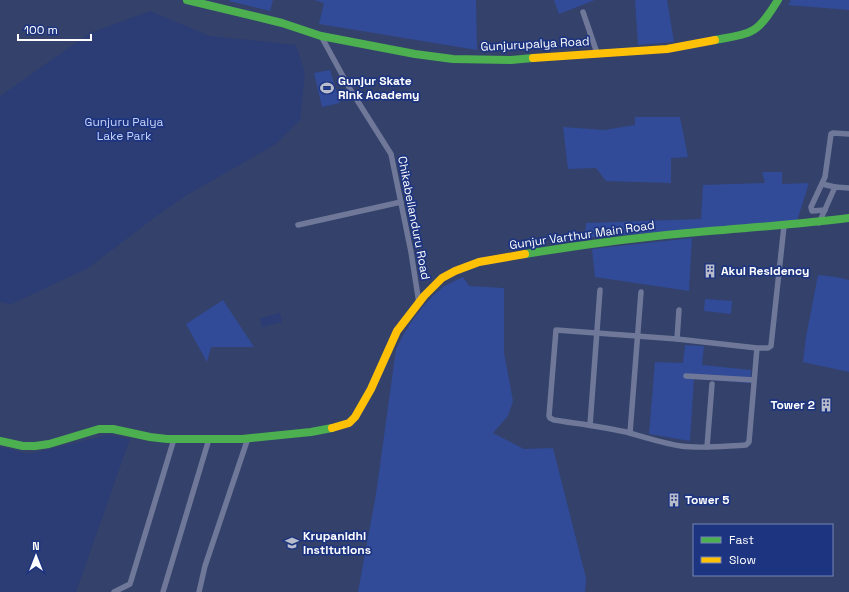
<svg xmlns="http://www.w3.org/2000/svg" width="849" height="592" font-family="'Space Grotesk',sans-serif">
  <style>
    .green { fill: #314b98 }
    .water { fill: #2c3d75 }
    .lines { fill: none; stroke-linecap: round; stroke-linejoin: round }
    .street { stroke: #6f7898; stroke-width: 5.5 }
    .fast { stroke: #4caf50; stroke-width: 8 }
    .slow { stroke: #ffc107; stroke-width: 8 }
    .labels { text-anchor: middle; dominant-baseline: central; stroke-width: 3.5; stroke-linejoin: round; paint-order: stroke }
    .street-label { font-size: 12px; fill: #fff; stroke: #1d3481 }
    .poi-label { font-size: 12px; font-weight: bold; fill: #fff; stroke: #1d3481; text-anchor: start }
    .park-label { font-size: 12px; fill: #c5d2f7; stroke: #1d3481 }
  </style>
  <rect width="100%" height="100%" fill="#34416a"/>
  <g class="green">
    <polygon points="230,0 273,0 270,11 229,1"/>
    <polygon points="314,0 476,0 477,50 319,24 324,3"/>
    <polygon points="554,0 595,0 559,14"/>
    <polygon points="635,0 667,0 674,42 638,45"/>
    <polygon points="791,0 849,0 849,10 788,5"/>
    <polygon points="330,70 340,103 322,107 314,73"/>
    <polygon points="635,117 680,117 688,157 671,158 671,183 606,181 596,168 568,169 563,127 604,130 635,125"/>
    <polygon points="762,172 782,172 782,184 809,183 797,221 585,238 586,223 701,219 703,185 765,183"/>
    <polygon points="692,238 689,291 595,277 592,249"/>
    <polygon points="818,275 836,277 849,280 849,372 803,362 806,337"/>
    <path d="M463 277 469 286 504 288V353L513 401 508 416 493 433 524 449 553 448 586 578 585 592H358L376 494 396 349C407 326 423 303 443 287 449 283 457 280 463 277Z"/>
    <polygon points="705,299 732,301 731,314 704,311"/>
    <polygon points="223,300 254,347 211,347 207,362 186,324"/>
    <polygon points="685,345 704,346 702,365 751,370 751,383 694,379 690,441 649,434 655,362 683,363"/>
  </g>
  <g class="water">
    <polygon points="150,11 210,36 296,45 305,73 300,120 276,144 187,195 162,212 88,268 14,303 10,304 0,302 0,96 90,33"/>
    <polygon points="280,313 282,322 262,327 260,318"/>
    <polygon points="108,435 130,439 76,592 0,592 0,447 29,454"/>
  </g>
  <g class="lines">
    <g class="street">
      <polyline points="583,12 597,53"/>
      <polyline points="321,36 350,89 391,154 411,252 419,303"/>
      <polyline points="822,184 835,187"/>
      <polyline points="825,210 812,211 811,207 825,177 831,134 833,133 849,134"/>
      <polyline points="819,223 835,187 849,188"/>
      <polyline points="298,225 401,202"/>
      <polyline points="677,339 679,310"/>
      <path d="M757 348 749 442 746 445C724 446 702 449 681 446 663 443 647 438 630 433 605 427 579 424 554 420L550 418 549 416 556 330 677 339 757 348H768L771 346 784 226"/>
      <polyline points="686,376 754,380"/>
      <polyline points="590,425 600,290"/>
      <polyline points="630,433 641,292"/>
      <polyline points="707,447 712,384"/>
      <polyline points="114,592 130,584 174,439"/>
      <polyline points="163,592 209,439"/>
      <polyline points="199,592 205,566 248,438"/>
    </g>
    <g class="fast">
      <polyline points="187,0 282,23 321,36 415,54 453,59 511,60 533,58"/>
      <path d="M715 40C754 33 757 34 778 0"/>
      <path d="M525 254C586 244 648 236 709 231 756 227 803 224 849 218"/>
      <polyline points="0,441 23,446 35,446 49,444 99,429 113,429 150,437 167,439 242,439 311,432 332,428"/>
    </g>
    <g class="slow">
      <polyline points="533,58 667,49 715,40"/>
      <polyline points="332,428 349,423 355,417 371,389 397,331 424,296 442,278 455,271 479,262 525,254"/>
    </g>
  </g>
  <defs>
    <g id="stadium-bare" transform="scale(1.08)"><path d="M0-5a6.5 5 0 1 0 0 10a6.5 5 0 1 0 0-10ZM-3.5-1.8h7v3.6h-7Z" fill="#b8bccb" stroke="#1d3481" stroke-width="2.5" paint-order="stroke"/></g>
    <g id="building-bare" transform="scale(1.08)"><path d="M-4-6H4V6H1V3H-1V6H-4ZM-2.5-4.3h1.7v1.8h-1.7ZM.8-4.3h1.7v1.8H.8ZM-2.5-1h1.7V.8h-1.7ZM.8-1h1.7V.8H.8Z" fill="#b8bccb" stroke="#1d3481" stroke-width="2.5" paint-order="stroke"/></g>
    <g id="university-bare" transform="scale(1.08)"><path d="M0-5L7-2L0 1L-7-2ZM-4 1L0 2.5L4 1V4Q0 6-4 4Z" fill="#b8bccb" stroke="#1d3481" stroke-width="2.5" paint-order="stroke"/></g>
  </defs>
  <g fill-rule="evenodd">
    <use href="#stadium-bare" x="327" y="88"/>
    <use href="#building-bare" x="710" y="271"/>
    <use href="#building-bare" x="826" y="405"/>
    <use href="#building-bare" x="674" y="500"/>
    <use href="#university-bare" x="292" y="543"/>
  </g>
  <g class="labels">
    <g class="street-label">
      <text transform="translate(535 44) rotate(-3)">Gunjurupalya Road</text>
      <text transform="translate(414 218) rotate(79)">Chikabellanduru Road</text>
      <text transform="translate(582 235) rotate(-8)">Gunjur Varthur Main Road</text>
    </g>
    <g class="poi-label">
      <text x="338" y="81">Gunjur Skate<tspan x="338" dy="14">Rink Academy</tspan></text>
      <text x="721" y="271">Akul Residency</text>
      <text x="815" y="405" text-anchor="end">Tower 2</text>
      <text x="685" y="500">Tower 5</text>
      <text x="303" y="536">Krupanidhi<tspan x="303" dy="14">Institutions</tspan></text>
    </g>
    <g class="park-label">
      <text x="124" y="122">Gunjuru Palya<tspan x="124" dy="14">Lake Park</tspan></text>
    </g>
  </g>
  <rect x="693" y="524" width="140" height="52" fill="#1d3481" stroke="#7785b3"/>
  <rect x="701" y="537" width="20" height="6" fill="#4caf50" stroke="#7785b3"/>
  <text x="729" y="544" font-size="12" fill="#ffffff">Fast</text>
  <rect x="701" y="557" width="20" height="6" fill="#ffc107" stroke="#7785b3"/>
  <text x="729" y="564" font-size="12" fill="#ffffff">Slow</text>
  <g transform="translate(36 556)" stroke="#1d3481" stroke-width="3" paint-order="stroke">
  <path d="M0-3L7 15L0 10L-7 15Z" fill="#ffffff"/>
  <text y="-6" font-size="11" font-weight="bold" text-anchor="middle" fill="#ffffff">N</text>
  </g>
  <path d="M18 34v6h73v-6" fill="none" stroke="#ffffff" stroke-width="2"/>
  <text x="24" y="34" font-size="12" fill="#ffffff" stroke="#1d3481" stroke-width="3" paint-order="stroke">100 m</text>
</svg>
